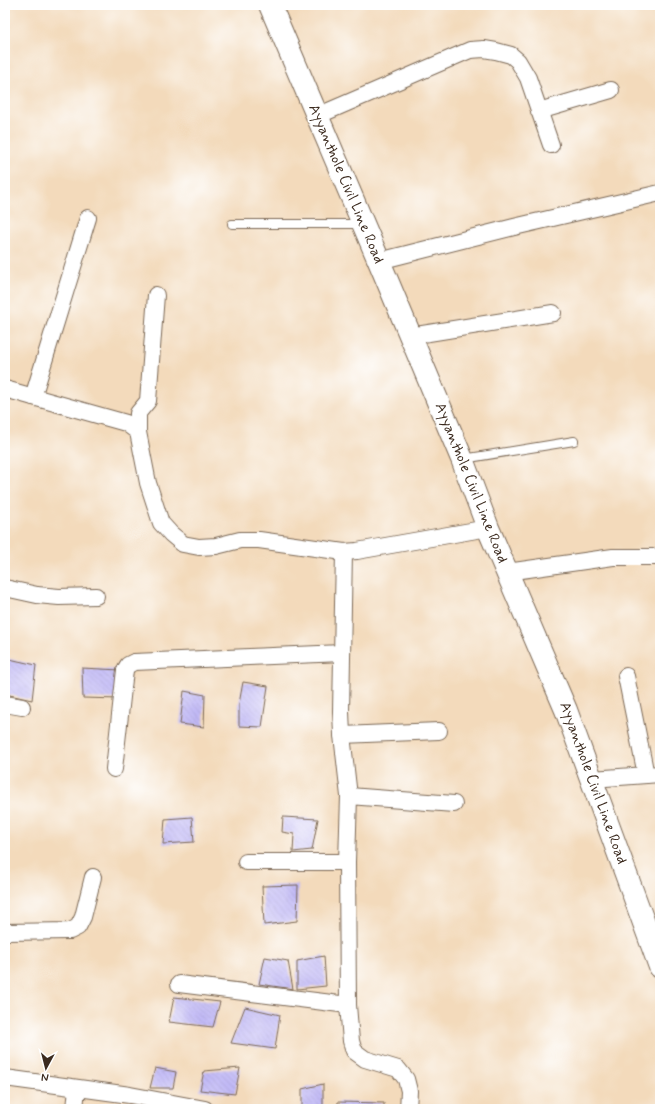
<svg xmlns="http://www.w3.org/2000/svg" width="665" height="1114" font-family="Mynerve,sans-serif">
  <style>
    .building { fill: url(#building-back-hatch) }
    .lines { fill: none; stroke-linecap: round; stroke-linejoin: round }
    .service-casing { stroke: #7b6855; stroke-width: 10 }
    .minor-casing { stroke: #7b6855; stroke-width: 18 }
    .secondary-casing { stroke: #7b6855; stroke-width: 24 }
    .service { stroke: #fff; stroke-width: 8 }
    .minor { stroke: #fff; stroke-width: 16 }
    .secondary { stroke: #fff; stroke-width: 22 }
    .labels { text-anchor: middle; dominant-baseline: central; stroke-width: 3.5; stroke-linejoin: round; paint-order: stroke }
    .street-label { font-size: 15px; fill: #3b2a1e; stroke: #fff }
  </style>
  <defs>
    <pattern id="building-back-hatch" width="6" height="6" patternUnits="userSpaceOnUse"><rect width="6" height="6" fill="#c1b9f6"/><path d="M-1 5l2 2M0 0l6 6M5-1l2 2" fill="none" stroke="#a79fd2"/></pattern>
  </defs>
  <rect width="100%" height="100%" fill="#fff"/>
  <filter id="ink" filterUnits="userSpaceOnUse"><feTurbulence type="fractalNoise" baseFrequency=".025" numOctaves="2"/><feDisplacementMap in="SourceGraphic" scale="8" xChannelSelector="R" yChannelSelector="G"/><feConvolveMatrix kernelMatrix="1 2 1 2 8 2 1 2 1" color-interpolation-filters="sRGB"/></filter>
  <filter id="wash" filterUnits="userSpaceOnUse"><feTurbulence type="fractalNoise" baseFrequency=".012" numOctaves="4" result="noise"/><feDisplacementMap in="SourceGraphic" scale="16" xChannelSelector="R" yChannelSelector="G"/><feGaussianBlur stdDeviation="0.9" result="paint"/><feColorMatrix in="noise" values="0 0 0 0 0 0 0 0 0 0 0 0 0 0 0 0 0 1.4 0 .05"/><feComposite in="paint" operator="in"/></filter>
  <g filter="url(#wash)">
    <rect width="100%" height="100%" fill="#f3dabb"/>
    <g id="blocks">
      <g class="building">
        <polygon points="5,658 36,665 32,700 5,694"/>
        <polygon points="82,668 120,670 119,699 83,698"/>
        <polygon points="243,682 268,686 262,727 239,726 239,704"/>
        <polygon points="184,691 205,695 204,727 180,724"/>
        <polygon points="192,817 194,842 163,844 165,819"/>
        <polygon points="283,817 318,819 312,850 293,852 294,834 282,832"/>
        <polygon points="298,885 297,921 264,925 262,886"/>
        <polygon points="324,956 326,986 297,989 297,961"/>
        <polygon points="265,957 288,961 293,989 259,984"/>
        <polygon points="174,997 220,1002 213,1027 169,1022"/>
        <polygon points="245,1007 280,1015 275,1049 231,1043"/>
        <polygon points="155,1068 176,1072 173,1088 150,1088"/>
        <polygon points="240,1068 235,1094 200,1090 204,1071"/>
        <polygon points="323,1084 323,1109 302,1109 302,1089"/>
        <polygon points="338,1102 384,1103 384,1109 337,1109"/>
      </g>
    </g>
  </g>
  <g filter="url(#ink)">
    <use href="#blocks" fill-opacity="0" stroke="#7b6855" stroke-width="1"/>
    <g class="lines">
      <g class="service-casing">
        <g id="service">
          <polyline points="232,224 361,224"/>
          <polyline points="463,459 574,441"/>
        </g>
      </g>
      <g class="minor-casing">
        <g id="minor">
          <polyline points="539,111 611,90"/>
          <polyline points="317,116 470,50 484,49 496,51 511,55 518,61 528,78 551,145"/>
          <polyline points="379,261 514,227 660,193"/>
          <polyline points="410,336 553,313"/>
          <polyline points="5,389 126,423 138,432 148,483 161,523 171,534 183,544 199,547 216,546 240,540 259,540 344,552 357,551 488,528"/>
          <polyline points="33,397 88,218"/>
          <polyline points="138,432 138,413 148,401 156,295"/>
          <polyline points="344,552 341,711 342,735 349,796 347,862 348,1005 351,1041 354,1051 365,1059 398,1069 406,1079 409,1091 408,1109"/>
          <polyline points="507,572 613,557 660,557"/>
          <polyline points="5,588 37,595 59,597 96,596"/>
          <polyline points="626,676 646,775"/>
          <polyline points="5,704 22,707"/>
          <polyline points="342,735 439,731"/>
          <polyline points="114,769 125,670 128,665 134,662 342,653"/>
          <polyline points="592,779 660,774"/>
          <polyline points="349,796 454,804"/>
          <polyline points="246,862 347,862"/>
          <polyline points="5,932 70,931 78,927 83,917 93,877"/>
          <polyline points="179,984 348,1005"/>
          <polyline points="5,1078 130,1095 205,1109"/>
          <polyline points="75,1109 77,1088"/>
        </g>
      </g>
      <g class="secondary-casing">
        <polyline id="secondary" points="270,5 379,261 462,459 488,528 566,710 660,967"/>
      </g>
      <use href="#service" class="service"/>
      <use href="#minor" class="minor"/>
      <use href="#secondary" class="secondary"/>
    </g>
  </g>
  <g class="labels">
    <g class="street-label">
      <text transform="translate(346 184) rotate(67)">Ayyanthole Civil Line Road</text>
      <text transform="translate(471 483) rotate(68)">Ayyanthole Civil Line Road</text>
      <text transform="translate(593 783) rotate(70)">Ayyanthole Civil Line Road</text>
    </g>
  </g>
  <rect width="665" height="1114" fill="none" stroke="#fff" stroke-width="20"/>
  <g transform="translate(46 1068) rotate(187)" stroke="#ffffff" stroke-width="3" paint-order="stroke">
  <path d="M0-3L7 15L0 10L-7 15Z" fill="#3b2a1e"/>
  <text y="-6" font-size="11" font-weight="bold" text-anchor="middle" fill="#3b2a1e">N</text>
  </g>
</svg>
